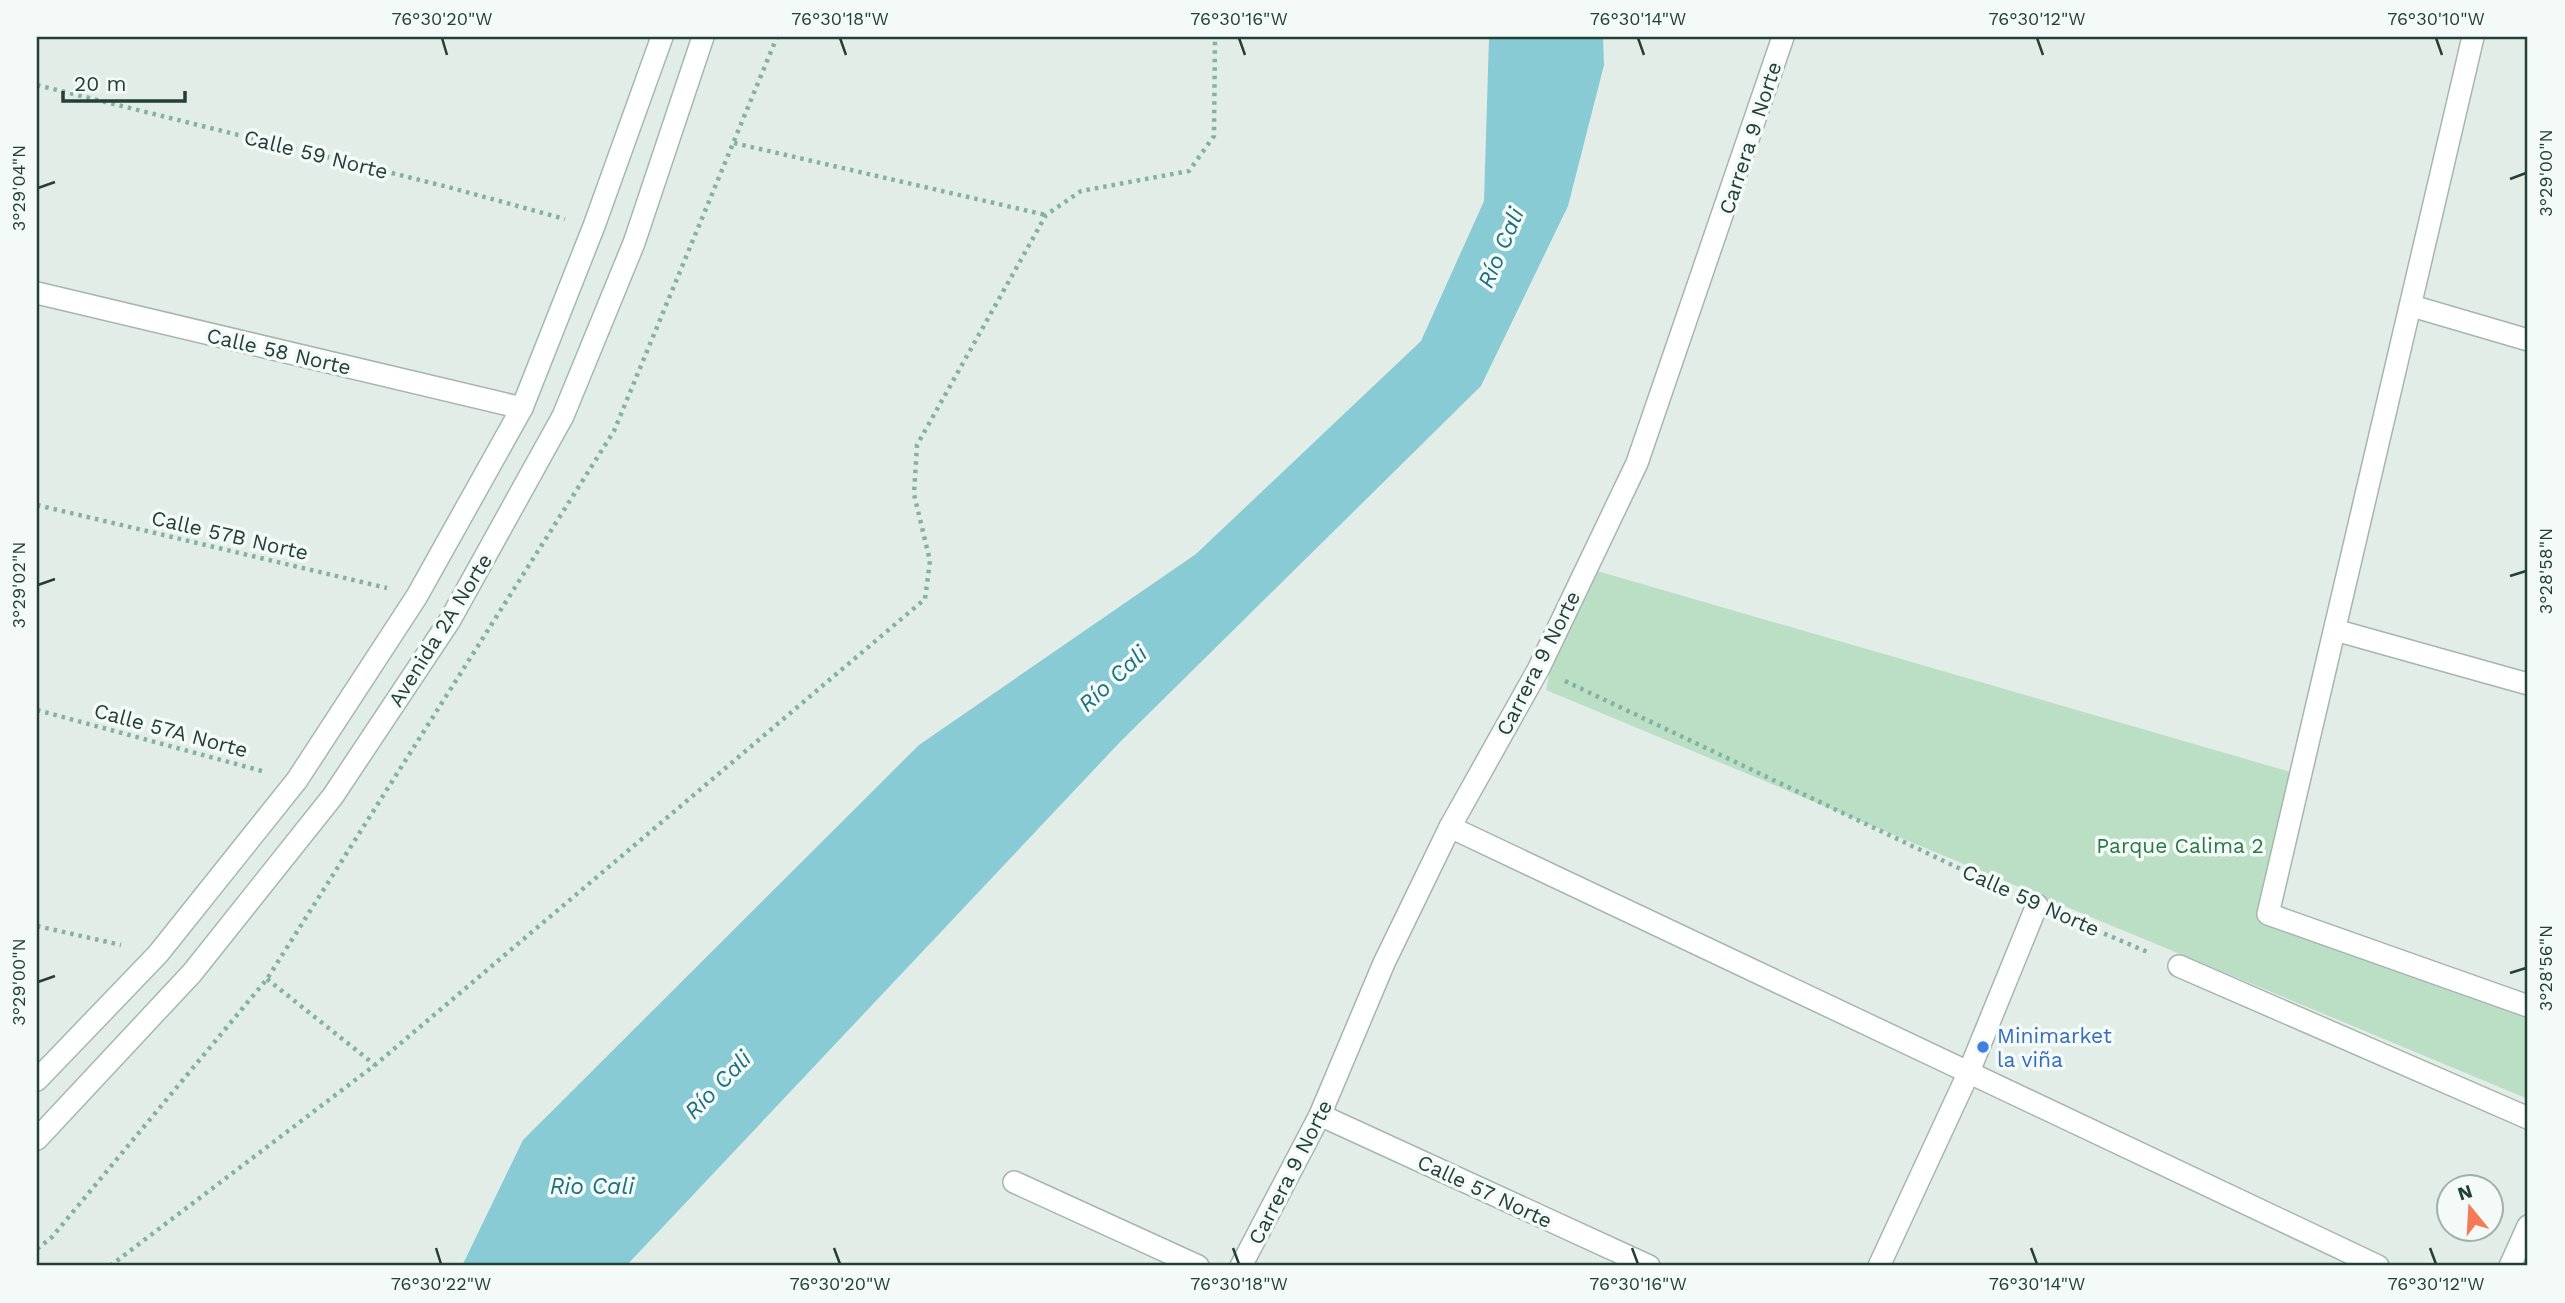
<svg xmlns="http://www.w3.org/2000/svg" width="2565" height="1303" font-family="'Work Sans',sans-serif">
  <style>
    .green { fill: #bbdfc4 }
    .water { fill: #89cbd4 }
    .lines { fill: none; stroke-linecap: round; stroke-linejoin: round }
    .street-casing { stroke: #a5b6af; stroke-width: 24 }
    .secondary-casing { stroke: #a1bab0; stroke-width: 24 }
    .path { stroke: #82b2a2; stroke-width: 4.5; stroke-dasharray: 3.5 5; stroke-linecap: butt }
    .street { stroke: #fff; stroke-width: 21 }
    .secondary { stroke: #fff; stroke-width: 21 }
    .ticks { fill: none; stroke: #224037; stroke-width: 2.5 }
    .shop-dot { fill: #3f7fe0; stroke: #f4faf7; stroke-width: 2.5 }
    .labels { text-anchor: middle; dominant-baseline: central; stroke-width: 7; stroke-linejoin: round; paint-order: stroke }
    .street-label { font-size: 21px; fill: #224037; stroke: #f4faf7 }
    .park-label { font-size: 21px; fill: #2a7846; stroke: #f4faf7 }
    .shop-label { font-size: 21px; fill: #366cbe; stroke: #f4faf7; text-anchor: start }
    .water-label { font-size: 23px; font-style: italic; fill: #19707e; stroke: #f4faf7 }
    .neatline { fill: none; stroke: #224037; stroke-width: 2.5 }
    .ticks-label { font-size: 18px; text-anchor: middle; fill: #224037 }
  </style>
  <rect width="100%" height="100%" fill="#e3ede8"/>
  <polygon class="green" points="1594,570 2301,775 2268,914 2528,1006 2528,1099 1546,690 1558,633"/>
  <polygon class="water" points="1489,37 1603,37 1604,65 1568,206 1481,386 1121,741 626,1266 462,1266 523,1140 919,745 1196,554 1421,341 1484,201"/>
  <g class="lines">
    <g class="street-casing">
      <g id="street">
        <polyline points="2473,37 2268,914 2528,1006"/>
        <polyline points="37,293 522,408"/>
        <polyline points="2412,306 2528,340"/>
        <polyline points="2335,630 2528,684"/>
        <polyline points="1450,827 2378,1266"/>
        <polyline points="2179,966 2528,1118"/>
        <polyline points="1320,1115 1649,1266"/>
        <polyline points="1014,1182 1198,1266"/>
        <polyline points="1241,1266 1320,1115 1384,963 1450,827 1539,668 1637,463 1783,37"/>
        <polyline points="1879,1266 1968,1074 2037,905"/>
      </g>
    </g>
    <g class="secondary-casing">
      <g id="secondary">
        <polyline points="37,1080 158,954 297,780 417,596 522,408 594,226 662,37"/>
        <polyline points="37,1139 192,973 333,796 450,620 563,416 634,243 703,37"/>
        <polyline points="2510,1266 2528,1226"/>
      </g>
    </g>
    <g class="path">
      <polyline points="37,85 448,187 565,219"/>
      <polyline points="734,143 1046,215"/>
      <polyline points="37,505 387,588"/>
      <polyline points="1565,681 2009,892"/>
      <polyline points="37,710 262,771"/>
      <polyline points="2065,917 2150,953"/>
      <polyline points="37,926 121,945"/>
      <polyline points="267,979 375,1065"/>
      <polyline points="37,1249 52,1237 267,979 614,431 777,37"/>
      <polyline points="110,1266 375,1065 925,599 930,561 914,494 917,445 1046,215 1081,191 1189,171 1214,136 1215,37"/>
    </g>
    <use href="#street" class="street"/>
    <use href="#secondary" class="secondary"/>
  </g>
  <path class="ticks" d="M442 38 447 55M840 38 846 55M1239 38 1245 55M1638 38 1644 55M2037 38 2043 55M2436 38 2442 55M2510 179 2526 173M38 188 55 182M2510 576 2526 571M38 585 55 579M2510 973 2526 968M38 982 55 976M436 1248 441 1264M834 1248 840 1264M1233 1248 1239 1264M1632 1248 1638 1264M2031 1248 2037 1264M2430 1248 2436 1264"/>
  <circle class="shop-dot" cx="1983" cy="1047" r="7"/>
  <g class="labels">
    <g class="street-label">
      <text transform="translate(1750 138) rotate(-72)">Carrera 9 Norte</text>
      <text transform="translate(316 154) rotate(14)">Calle 59 Norte</text>
      <text transform="translate(279 351) rotate(13)">Calle 58 Norte</text>
      <text transform="translate(230 535) rotate(13)">Calle 57B Norte</text>
      <text transform="translate(440 630) rotate(-58)">Avenida 2A Norte</text>
      <text transform="translate(1538 663) rotate(-63)">Carrera 9 Norte</text>
      <text transform="translate(171 730) rotate(15)">Calle 57A Norte</text>
      <text transform="translate(2031 900) rotate(24)">Calle 59 Norte</text>
      <text transform="translate(1290 1172) rotate(-63)">Carrera 9 Norte</text>
      <text transform="translate(1485 1191) rotate(25)">Calle 57 Norte</text>
    </g>
    <g class="park-label">
      <text x="2180" y="845">Parque Calima 2</text>
    </g>
    <g class="shop-label">
      <text x="1997" y="1035">Minimarket<tspan x="1997" dy="24">la viña</tspan></text>
    </g>
    <g class="water-label">
      <text transform="translate(1501 248) rotate(-67)">Río Cali</text>
      <text transform="translate(1113 679) rotate(-43)">Río Cali</text>
      <text transform="translate(718 1085) rotate(-46)">Río Cali</text>
      <text x="592" y="1186">Rio Cali</text>
    </g>
  </g>
  <rect width="2565" height="1303" fill="none" stroke="#f4faf7" stroke-width="77"/>
  <g transform="translate(2470 1208) rotate(342)"><circle r="33" fill="#f4faf7" stroke="#a0b0aa" stroke-width="2"/>
  <path d="M0-5L12 26L0 18L-12 26Z" fill="#f77a58"/>
  <text y="-10" font-size="19" font-weight="bold" text-anchor="middle" fill="#224037">N</text>
  </g>
  <path d="M63 91v10h122v-10" fill="none" stroke="#224037" stroke-width="3.5"/>
  <text x="74" y="91" font-size="21" fill="#224037" stroke="#f4faf7" stroke-width="5" paint-order="stroke">20 m</text>
  <rect x="38" y="38" width="2488" height="1226" class="neatline"/>
  <g class="ticks-label">
    <text x="442" y="25">76°30'20"W</text>
    <text x="840" y="25">76°30'18"W</text>
    <text x="1239" y="25">76°30'16"W</text>
    <text x="1638" y="25">76°30'14"W</text>
    <text x="2037" y="25">76°30'12"W</text>
    <text x="2436" y="25">76°30'10"W</text>
    <text transform="translate(2546 173) rotate(-90)" y="6">3°29'00"N</text>
    <text transform="translate(19 188) rotate(-90)" y="6">3°29'04"N</text>
    <text transform="translate(2546 571) rotate(-90)" y="6">3°28'58"N</text>
    <text transform="translate(19 585) rotate(-90)" y="6">3°29'02"N</text>
    <text transform="translate(2546 968) rotate(-90)" y="6">3°28'56"N</text>
    <text transform="translate(19 982) rotate(-90)" y="6">3°29'00"N</text>
    <text x="441" y="1290">76°30'22"W</text>
    <text x="840" y="1290">76°30'20"W</text>
    <text x="1239" y="1290">76°30'18"W</text>
    <text x="1638" y="1290">76°30'16"W</text>
    <text x="2037" y="1290">76°30'14"W</text>
    <text x="2436" y="1290">76°30'12"W</text>
  </g>
</svg>
